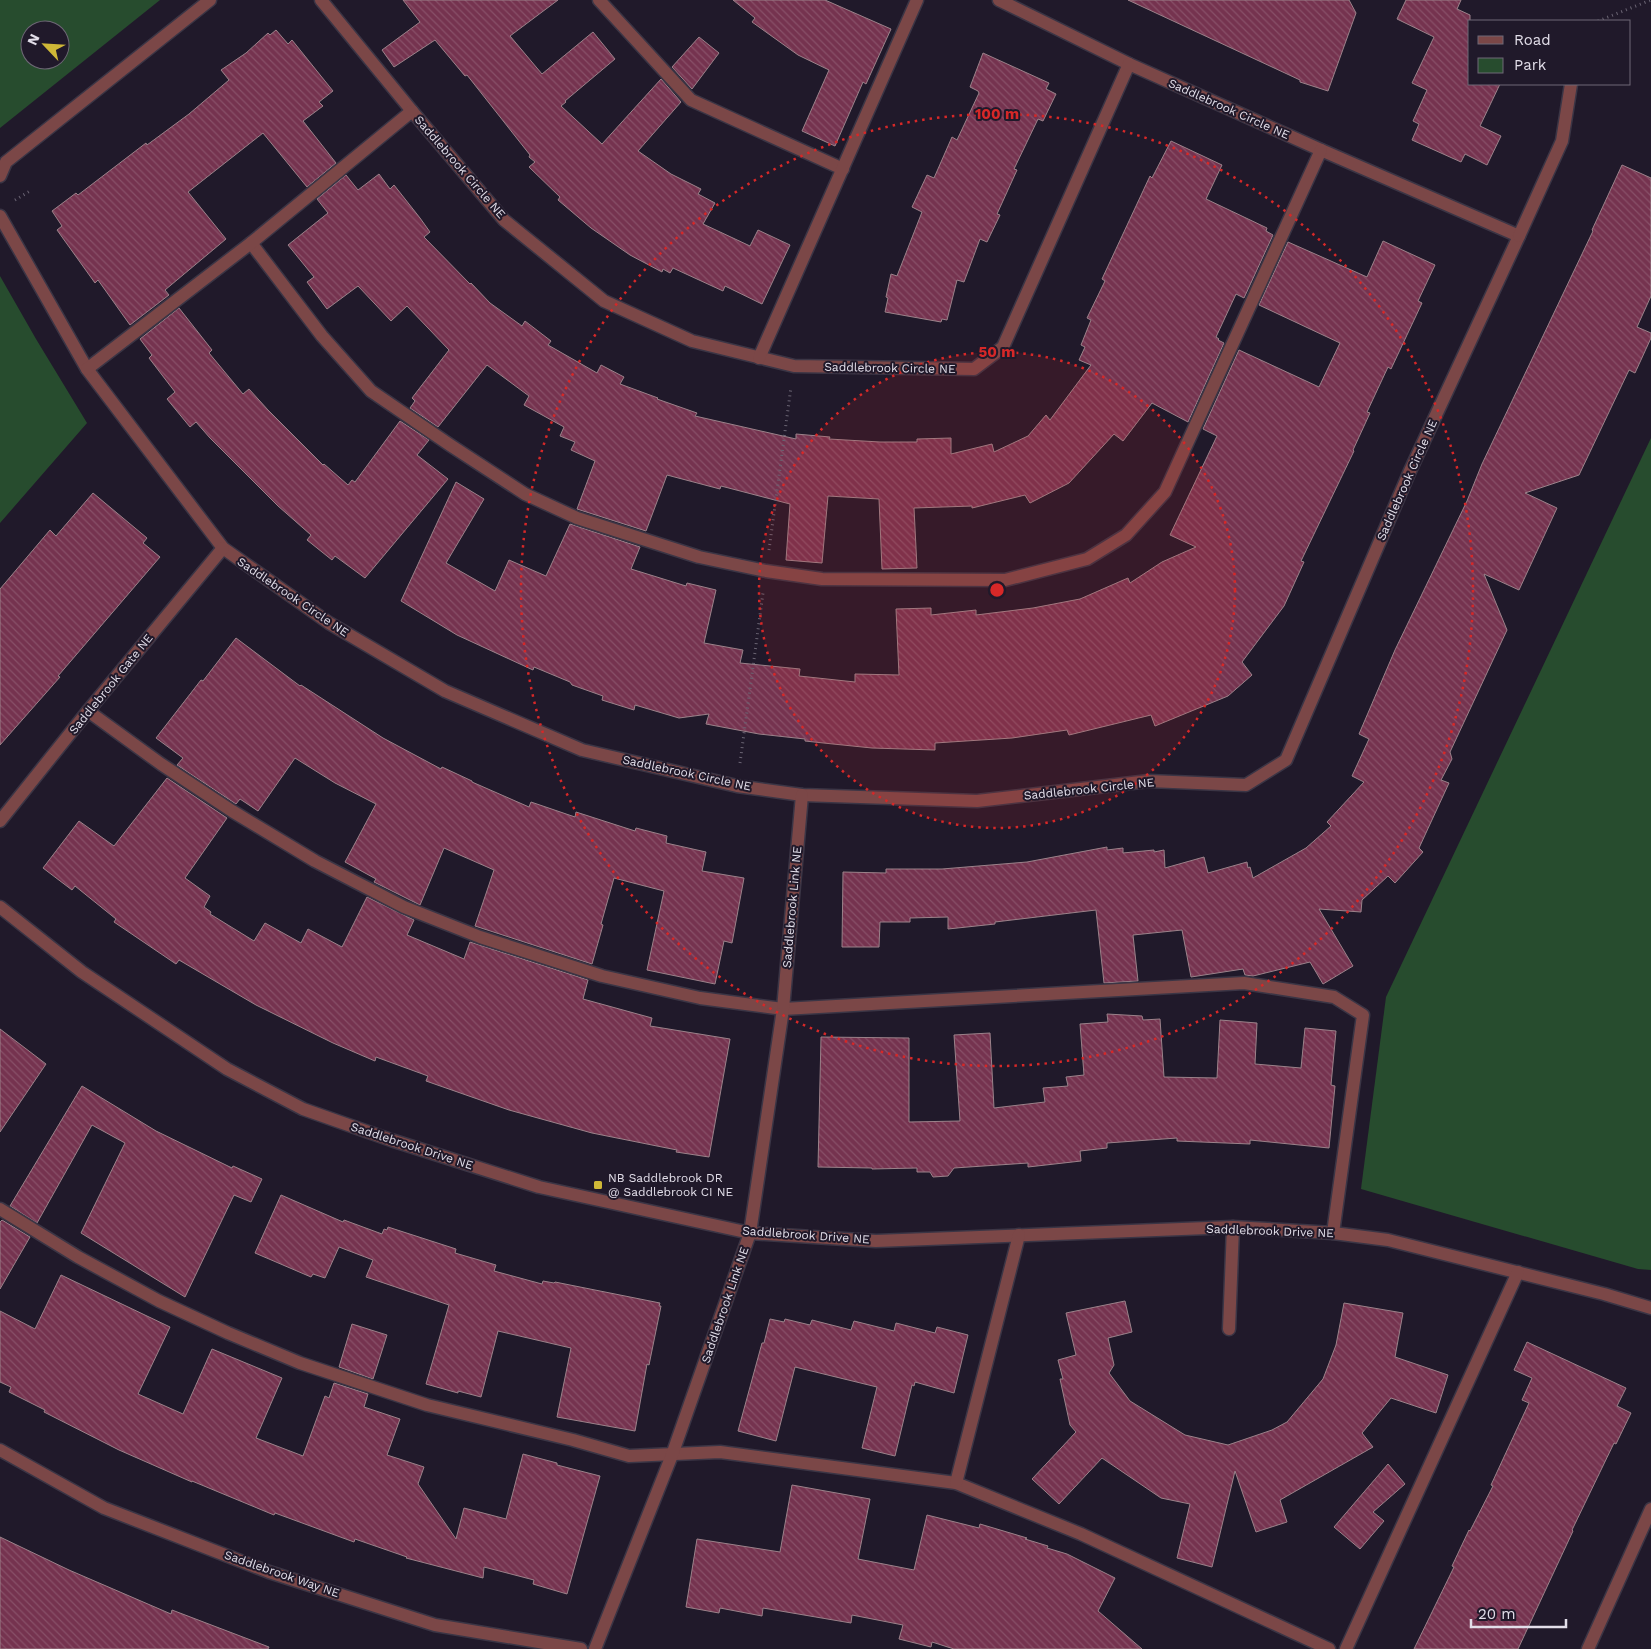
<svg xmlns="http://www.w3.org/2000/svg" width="1651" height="1649" font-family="'Work Sans',sans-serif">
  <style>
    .park { fill: #274c2e; fill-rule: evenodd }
    .building { fill: url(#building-back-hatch); stroke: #9b828a }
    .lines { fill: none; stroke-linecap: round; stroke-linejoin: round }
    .minor-casing { stroke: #3b3545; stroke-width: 15 }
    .path { stroke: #6a6473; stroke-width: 3; stroke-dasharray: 1 4; stroke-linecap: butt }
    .minor { stroke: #7b4747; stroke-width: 12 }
    .ring { fill: none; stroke: #d62828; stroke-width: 2.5; stroke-dasharray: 2.5 5 }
    .poi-dot { fill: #cfb837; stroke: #20192a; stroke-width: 2 }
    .labels { text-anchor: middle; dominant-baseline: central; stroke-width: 4; stroke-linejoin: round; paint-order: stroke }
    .street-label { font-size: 12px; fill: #e2dee9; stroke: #20192a }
    .poi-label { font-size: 12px; fill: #e2dee9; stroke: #20192a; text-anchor: start }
    .centre { fill: #d62828; stroke: #20192a; stroke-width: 2.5 }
    .ring-label { font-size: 15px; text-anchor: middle; font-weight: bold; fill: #d62828; stroke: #20192a; stroke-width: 4; stroke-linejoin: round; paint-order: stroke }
  </style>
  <defs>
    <pattern id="building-back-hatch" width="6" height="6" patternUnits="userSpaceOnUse" patternTransform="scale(1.25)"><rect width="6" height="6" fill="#75334f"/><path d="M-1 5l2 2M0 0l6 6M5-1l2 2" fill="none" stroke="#885068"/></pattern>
  </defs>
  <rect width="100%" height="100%" fill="#20192a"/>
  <g class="park">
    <path d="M0 0H160L0 128ZM30 30H60V60H30Z"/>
    <polygon points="0,276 36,339 87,423 0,523"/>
    <polygon points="1651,438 1651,1270 1638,1269 1361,1189 1386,997"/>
  </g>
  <g class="building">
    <polygon points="403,0 558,0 510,36 542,74 593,32 615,59 565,101 566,102 561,106 602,144 661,79 681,102 638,151 671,174 701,189 698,194 715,203 703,224 750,246 758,230 790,245 762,304 725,286 723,291 673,268 670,273 663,269 662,272 630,255 591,228 558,200 560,197 529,167 535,162 529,157 530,155 467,75 465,76 435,40 394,67 382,50 420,22"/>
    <polygon points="733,0 825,0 891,29 866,84 863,82 835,146 802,131 829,70 798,55 752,22 755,18"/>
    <polygon points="1128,0 1349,0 1356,13 1328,91 1300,82 1300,80"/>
    <polygon points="1406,0 1461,0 1457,9 1470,15 1470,84 1500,84 1480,126 1501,136 1487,165 1465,154 1461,162 1412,140 1419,124 1413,121 1427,90 1412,83 1434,37 1397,19"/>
    <polygon points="276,30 288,44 292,40 333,91 319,102 323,106 303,121 336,163 307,187 263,133 188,192 226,239 165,290 169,295 130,325 98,280 95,283 57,230 62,226 52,211 76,193 78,195 146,143 147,145 189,114 229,80 221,70 246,53 268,33 270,35"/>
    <polygon points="699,37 719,53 692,89 672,67"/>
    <polygon points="983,53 1049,83 1046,89 1056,94 1043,121 1038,119 1014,169 1017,170 997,214 1000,215 987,242 980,239 964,282 957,280 947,320 942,319 941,322 885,312 888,298 886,297 891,274 897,276 922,212 912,207 927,175 934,178 952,137 957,140 979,93 978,91 970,87"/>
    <polygon points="1171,141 1222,165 1206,199 1267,228 1266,231 1273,235 1244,298 1236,294 1216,337 1219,339 1218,340 1224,343 1188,422 1152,403 1123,441 1114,434 1069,483 1030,503 1025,495 972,508 972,506 914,508 917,568 882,569 879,499 828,496 822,563 786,560 790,504 721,486 720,489 667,475 646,531 577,509 595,461 571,450 575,442 560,436 564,427 524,405 529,396 487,365 438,427 410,408 415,401 412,398 449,350 407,306 391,321 358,286 327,309 307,282 314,277 288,245 328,213 317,199 346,175 358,190 379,174 390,189 394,185 420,218 430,232 424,237 470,284 471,283 490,303 522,326 525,321 551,341 548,345 597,373 601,365 624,377 620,384 658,398 657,399 697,413 695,416 796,439 796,434 830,437 829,439 880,442 917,442 917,439 951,438 951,454 992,444 994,452 1028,436 1046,415 1050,420 1091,365 1079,360 1085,347 1081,345 1091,320 1087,318 1105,281 1102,279 1150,176 1152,178"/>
    <polygon points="1622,165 1651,178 1651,296 1637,327 1651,333 1651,338 1635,373 1629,370 1579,475 1525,493 1557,508 1519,590 1484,574 1507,630 1450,752 1452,759 1441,780 1449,783 1419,848 1423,852 1395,883 1388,876 1362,900 1361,912 1319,909 1353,966 1323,984 1310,962 1253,976 1245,975 1243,969 1191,977 1182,930 1133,935 1138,981 1104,983 1096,910 995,922 995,924 948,929 948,917 910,918 910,922 880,922 879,947 842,947 843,872 886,873 886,869 942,869 1027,862 1107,847 1107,850 1123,848 1123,853 1154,850 1154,852 1164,850 1165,868 1204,857 1208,873 1247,862 1248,868 1250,867 1253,878 1306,848 1331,826 1327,822 1364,782 1352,776 1369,739 1359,734 1395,650 1467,501 1482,464 1593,231 1592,230"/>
    <polygon points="1383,241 1435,265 1418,301 1422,303 1391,369 1388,367 1367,412 1370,413 1353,450 1354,451 1301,561 1304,562 1284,606 1242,662 1252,675 1228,696 1155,726 1151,715 1069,735 1067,730 1012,738 935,743 935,750 872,748 833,744 805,741 805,739 759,734 706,724 709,714 679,718 635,705 634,710 602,700 603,696 572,685 570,682 534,667 533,670 457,635 401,601 456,482 484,499 446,563 495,591 509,560 546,576 570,524 640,547 631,569 686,586 687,583 716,590 704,643 743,650 740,663 800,669 799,676 855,682 855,674 899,675 896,609 931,608 931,615 976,610 976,615 1033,608 1080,599 1128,578 1130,583 1162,562 1196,547 1170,535 1217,436 1203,429 1239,350 1319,387 1340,343 1259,305 1288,242 1367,277"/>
    <polygon points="179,308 212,350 209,353 243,394 249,389 268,410 323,465 324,464 348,485 352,480 355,482 400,421 429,440 417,455 448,479 365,578 335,556 332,560 307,540 311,535 278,506 210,438 196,422 190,427 167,399 175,392 149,358 152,355 140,339"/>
    <polygon points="93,493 147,538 143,543 160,557 58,676 60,677 0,745 0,589 50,530 56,536"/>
    <polygon points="236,638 300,686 301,685 383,738 441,769 442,767 472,781 472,782 529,807 531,802 575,817 576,812 635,831 636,828 667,836 666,843 706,852 702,871 744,878 732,943 724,941 715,984 647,970 664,891 614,878 601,924 603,925 592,964 475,926 494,870 444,848 420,905 374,882 376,879 345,862 376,804 335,783 295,758 258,811 240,799 236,804 177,765 183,758 156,738 201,680 203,681"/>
    <polygon points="167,778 227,818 185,878 210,896 204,907 211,912 210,914 254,941 265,923 301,943 308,929 342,947 367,897 414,920 407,935 464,959 470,942 588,980 583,999 652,1018 650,1026 730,1039 709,1157 676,1152 677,1150 592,1133 509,1110 426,1081 428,1076 376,1057 375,1061 333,1043 256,1005 179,960 176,964 114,922 116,919 75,886 72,890 43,868 79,821 114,846"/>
    <polygon points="1107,1014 1142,1016 1143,1020 1160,1019 1164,1077 1217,1078 1220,1020 1257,1023 1255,1064 1301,1068 1305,1028 1336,1031 1331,1085 1335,1086 1329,1148 1250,1140 1250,1144 1177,1141 1177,1138 1107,1143 1107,1148 1080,1151 1081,1161 1028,1167 1028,1163 954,1168 948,1176 933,1177 930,1172 917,1172 917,1168 872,1169 872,1168 818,1167 821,1037 909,1038 909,1122 960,1121 954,1035 990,1033 994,1108 1045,1102 1043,1088 1068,1086 1066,1077 1084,1075 1080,1024 1108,1022"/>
    <polygon points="0,1029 46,1064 0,1132"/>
    <polygon points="82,1086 156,1131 232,1168 233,1166 262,1179 251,1202 234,1195 185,1297 81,1233 125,1143 92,1125 37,1223 10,1206"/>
    <polygon points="281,1195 343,1222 344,1220 382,1234 384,1229 387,1230 388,1227 456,1249 455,1253 496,1265 494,1271 542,1284 543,1281 554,1283 555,1282 660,1303 659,1306 661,1306 649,1365 647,1364 635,1431 557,1417 571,1348 498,1331 481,1397 458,1391 458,1393 426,1384 449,1305 366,1277 373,1260 339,1247 325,1278 313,1274 311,1277 255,1253"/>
    <polygon points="2,1220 30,1237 0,1289 0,1222"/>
    <polygon points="61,1275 170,1327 138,1394 183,1414 212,1349 282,1378 256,1438 303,1456 325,1396 329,1398 334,1383 368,1394 364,1407 400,1419 387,1455 424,1467 418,1484 456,1539 464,1508 506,1519 523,1454 557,1463 557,1465 600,1476 567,1594 533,1584 534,1580 484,1567 483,1578 406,1558 407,1557 355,1539 354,1542 275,1513 274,1515 192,1481 192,1482 119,1450 44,1412 45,1410 9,1392 11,1387 0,1382 0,1311 35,1329"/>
    <polygon points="1125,1301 1132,1332 1108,1338 1114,1365 1109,1373 1130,1401 1185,1435 1228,1445 1272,1430 1287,1422 1323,1379 1336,1345 1344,1303 1403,1313 1395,1357 1448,1375 1436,1413 1391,1398 1362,1433 1373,1447 1280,1500 1287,1522 1256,1532 1235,1471 1212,1567 1177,1558 1190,1504 1161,1498 1102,1458 1059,1504 1032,1479 1076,1432 1070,1425 1060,1379 1063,1379 1058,1360 1076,1355 1066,1313"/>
    <polygon points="770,1319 784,1322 785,1319 810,1325 812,1320 851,1330 854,1321 894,1331 896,1323 935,1333 937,1327 968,1335 954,1393 915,1382 914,1386 912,1385 895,1456 862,1448 877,1387 795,1367 776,1441 738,1431 762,1343 764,1343"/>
    <polygon points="352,1324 387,1335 373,1379 339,1367"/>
    <polygon points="1527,1342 1626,1388 1617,1406 1631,1413 1616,1444 1614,1443 1572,1530 1573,1531 1518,1649 1414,1649 1454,1567 1452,1566 1469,1530 1470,1531 1493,1486 1491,1485 1529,1403 1522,1400 1532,1378 1514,1370"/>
    <polygon points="1388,1464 1405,1484 1373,1512 1384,1521 1360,1549 1334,1527"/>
    <polygon points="792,1485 870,1499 858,1559 914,1570 927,1515 979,1528 980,1524 1027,1538 1025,1539 1048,1546 1047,1548 1067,1554 1115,1578 1098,1611 1142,1649 954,1649 932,1642 931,1647 899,1639 903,1625 852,1615 851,1623 763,1608 762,1616 720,1608 719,1613 686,1607 697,1539 780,1552"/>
    <polygon points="0,1537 69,1570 171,1614 172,1610 269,1647 268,1649 0,1649"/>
  </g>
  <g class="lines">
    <g class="minor-casing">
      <g id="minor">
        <polyline points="599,0 691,100 843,169"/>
        <polyline points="999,0 1129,64"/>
        <polyline points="0,176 6,162 210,0"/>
        <polyline points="0,216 87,369 223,548 329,623 445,691 582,750 737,786 802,795 977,801 1149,781 1246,785 1286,760 1410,471 1519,236 1321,150 1129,64 1003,347 974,369 794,366 692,341 604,301 504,220 412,111 321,0"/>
        <polyline points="1519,236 1562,141 1571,84"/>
        <polyline points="251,243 322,336 371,391 450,445 525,494 577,518 699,557 766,571 822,579 1005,580 1087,559 1126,535 1165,492 1321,150"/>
        <polyline points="759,358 917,0"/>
        <polyline points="87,369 251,243 412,111"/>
        <polyline points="88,711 161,764 232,811 315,861 404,907 480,937 602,976 700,998 783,1009 1244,983 1334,997 1363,1015 1333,1233"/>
        <polyline points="0,821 88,711 223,548"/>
        <polyline points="0,907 82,972 227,1069 303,1109 391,1140 539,1187 750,1233 876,1241 1233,1227 1333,1233 1388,1240 1604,1294 1651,1308"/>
        <polyline points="0,1209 78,1257 159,1301 228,1333 300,1363 427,1405 573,1440 629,1456 720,1452 956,1483 1081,1534 1329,1649"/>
        <polyline points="1229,1329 1233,1227"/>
        <polyline points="0,1450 104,1508 269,1572 435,1625 581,1649"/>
        <polyline points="956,1483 1019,1235"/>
        <polyline points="595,1649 672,1455 750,1233 783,1009 802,795"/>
        <polyline points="1346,1649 1518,1272"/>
        <polyline points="1588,1649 1651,1509"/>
      </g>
    </g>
    <g class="path">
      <polyline points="1598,21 1651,0"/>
      <polyline points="15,200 30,191"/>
      <polyline points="769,550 791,387"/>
      <polyline points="740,763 763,593"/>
    </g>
    <use href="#minor" class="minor"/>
  </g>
  <circle cx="997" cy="590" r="238" fill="#d62828" fill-opacity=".12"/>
  <g class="ring">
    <circle cx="997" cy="590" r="238"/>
    <circle cx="997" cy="590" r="476"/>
  </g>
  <rect class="poi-dot" x="593" y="1180" width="10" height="10" rx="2.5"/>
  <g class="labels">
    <g class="street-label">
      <text transform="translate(1229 109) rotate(24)">Saddlebrook Circle NE</text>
      <text transform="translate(460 167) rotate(49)">Saddlebrook Circle NE</text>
      <text transform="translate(890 368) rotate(1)">Saddlebrook Circle NE</text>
      <text transform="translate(1407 480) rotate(-66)">Saddlebrook Circle NE</text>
      <text transform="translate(293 597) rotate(34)">Saddlebrook Circle NE</text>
      <text transform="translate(111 684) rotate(-51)">Saddlebrook Gate NE</text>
      <text transform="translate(687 773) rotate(12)">Saddlebrook Circle NE</text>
      <text transform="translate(1089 789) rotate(-6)">Saddlebrook Circle NE</text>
      <text transform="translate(792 907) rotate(-85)">Saddlebrook Link NE</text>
      <text transform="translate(412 1146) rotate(18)">Saddlebrook Drive NE</text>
      <text transform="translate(1270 1231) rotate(2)">Saddlebrook Drive NE</text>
      <text transform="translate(806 1235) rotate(4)">Saddlebrook Drive NE</text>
      <text transform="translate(725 1305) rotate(-71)">Saddlebrook Link NE</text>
      <text transform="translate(282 1574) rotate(19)">Saddlebrook Way NE</text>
    </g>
    <g class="poi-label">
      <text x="608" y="1178">NB Saddlebrook DR<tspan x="608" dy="14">@ Saddlebrook CI NE</tspan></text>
    </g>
  </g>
  <circle cx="997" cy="590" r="8" class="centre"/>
  <g class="ring-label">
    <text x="997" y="119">100 m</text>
    <text x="997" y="357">50 m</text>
  </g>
  <rect x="1468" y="20" width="162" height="65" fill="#20192a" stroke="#6e6876"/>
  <rect x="1478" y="36" width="25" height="8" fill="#7b4747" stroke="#6e6876"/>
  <text x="1514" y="45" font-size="15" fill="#e2dee9">Road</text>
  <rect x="1478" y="58" width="25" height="15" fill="#274c2e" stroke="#6e6876"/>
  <text x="1514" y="70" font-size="15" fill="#e2dee9">Park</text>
  <g transform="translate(45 45) rotate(295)"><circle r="24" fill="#20192a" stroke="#6e6876"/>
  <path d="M0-4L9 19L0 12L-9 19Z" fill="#cfb837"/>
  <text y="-8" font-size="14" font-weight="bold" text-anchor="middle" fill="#e2dee9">N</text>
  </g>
  <path d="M1471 1619v8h95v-8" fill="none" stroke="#e2dee9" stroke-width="2.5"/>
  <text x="1478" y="1619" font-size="15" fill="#e2dee9" stroke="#20192a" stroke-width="4" paint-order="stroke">20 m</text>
</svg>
